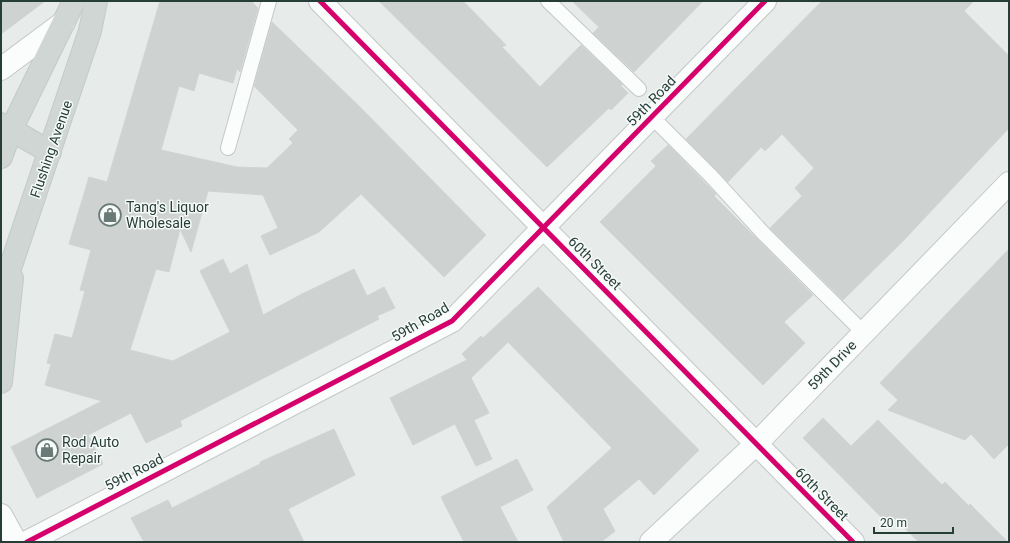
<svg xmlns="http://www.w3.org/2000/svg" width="1010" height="543" font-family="Roboto,sans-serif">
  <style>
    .building { fill: #ced2d1; stroke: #d0d4d2 }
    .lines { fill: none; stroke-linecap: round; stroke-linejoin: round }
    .service-casing { stroke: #c4c8c6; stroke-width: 16 }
    .minor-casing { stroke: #c4c8c6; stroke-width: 24 }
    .primary-casing { stroke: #c3cac8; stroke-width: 24 }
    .service { stroke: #fbfcfc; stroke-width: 14 }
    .minor { stroke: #fbfcfc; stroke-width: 22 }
    .primary { stroke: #cfd6d4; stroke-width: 22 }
    .cycleway-casing { stroke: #f6faf8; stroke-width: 8 }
    .cycleway { stroke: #d6006c; stroke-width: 5 }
    .labels { text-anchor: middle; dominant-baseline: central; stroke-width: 3; stroke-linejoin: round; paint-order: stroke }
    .street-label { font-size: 14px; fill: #263d38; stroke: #f6faf8 }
    .poi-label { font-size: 14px; fill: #263d38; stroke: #f6faf8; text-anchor: start }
  </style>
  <rect width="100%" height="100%" fill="#e7ebe9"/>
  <g class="building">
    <polygon points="1,1 45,1 1,34"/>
    <polygon points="160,1 251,1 258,8 240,72 237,69 233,83 199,73 194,91 179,86 161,150 237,167 267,168 293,143 289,139 298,130 254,86 272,22 361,108 486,235 444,277 361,194 319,232 270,255 261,236 278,228 263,195 208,191 191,252 180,229 169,272 156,269 130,350 173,361 230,332 200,271 223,259 230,274 247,264 263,315 302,294 354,269 367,296 384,287 395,308 377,316 379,319 205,408 180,421 182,426 146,443 131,413 88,435 103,464 37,498 11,447 102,401 45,385 51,364 47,363 55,334 72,338 85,291 80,290 91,250 69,244 89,177 107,182"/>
    <polygon points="379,1 463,1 506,45 502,47 540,87 581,45 622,84 621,86 628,93 611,110 609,108 547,167"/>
    <polygon points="572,1 703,1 634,72 593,33 599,27"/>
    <polygon points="822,1 974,1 964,11 1009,56 1009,128 903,241 843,300 770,228 802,196 795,188 814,168 782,134 765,151 761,147 728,182 686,139"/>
    <polygon points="668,145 716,194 714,196 813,295 784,322 805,343 763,385 600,222 656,166 651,161"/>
    <polygon points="1009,249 1009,444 994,459 971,434 965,440 888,410 898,400 880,383"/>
    <polygon points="538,287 699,450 654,495 639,479 603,509 615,531 601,542 564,542 547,507 612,448 508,342 471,378 489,413 474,420 492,459 476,466 455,424 413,445 390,398 467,360 462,354 481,336 483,338"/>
    <polygon points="823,418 851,446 878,420 942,485 945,482 969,506 970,504 1008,542 919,542 892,516 886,522 803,438"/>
    <polygon points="334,429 355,475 288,509 304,542 144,542 131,518 168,500 172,508 260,464 260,462"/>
    <polygon points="517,459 533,490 500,507 518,542 464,542 441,497"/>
  </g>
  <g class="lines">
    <g class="service-casing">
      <g id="service">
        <polyline points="548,1 639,89"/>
        <polyline points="652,117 711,176 764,234 864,333"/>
        <polyline points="228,148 269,1"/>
      </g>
    </g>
    <g class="minor-casing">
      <g id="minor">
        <polyline points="320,1 853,542"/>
        <polyline points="1,69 64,22"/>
        <polyline points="1,515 16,542"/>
        <polyline points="27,542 452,321 765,1"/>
        <polyline points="651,542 756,444 1009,183"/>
      </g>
    </g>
    <g class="primary-casing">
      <g id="primary">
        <polyline points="1,124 50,152"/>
        <polyline points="1,157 11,130 74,1"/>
        <polyline points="1,295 90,31 96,1"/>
        <polyline points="1,382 12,278"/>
      </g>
    </g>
    <use href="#service" class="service"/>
    <use href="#minor" class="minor"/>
    <use href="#primary" class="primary"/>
    <g class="cycleway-casing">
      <g id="cycleway">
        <polyline points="320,1 853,542"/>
        <polyline points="27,542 452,321 765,1"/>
      </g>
    </g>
    <use href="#cycleway" class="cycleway"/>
  </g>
  <defs>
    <g id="shop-ring" transform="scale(1.15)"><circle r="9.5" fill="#f6faf8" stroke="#6a7a76" stroke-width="1.5"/><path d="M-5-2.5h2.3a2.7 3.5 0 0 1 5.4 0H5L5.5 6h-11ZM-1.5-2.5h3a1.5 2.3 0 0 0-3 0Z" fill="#6a7a76"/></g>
  </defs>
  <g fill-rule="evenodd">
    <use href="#shop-ring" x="110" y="215"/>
    <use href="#shop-ring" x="47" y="450"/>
  </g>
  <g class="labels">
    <g class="street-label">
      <text transform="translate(651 101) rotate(-46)">59th Road</text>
      <text transform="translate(51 149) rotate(-71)">Flushing Avenue</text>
      <text transform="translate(595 263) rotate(45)">60th Street</text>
      <text transform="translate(420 322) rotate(-30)">59th Road</text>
      <text transform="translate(832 365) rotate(-46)">59th Drive</text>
      <text transform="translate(134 472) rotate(-27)">59th Road</text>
      <text transform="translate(822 494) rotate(45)">60th Street</text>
    </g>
    <g class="poi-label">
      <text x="126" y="207">Tang's Liquor<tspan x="126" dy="16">Wholesale</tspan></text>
      <text x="62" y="442">Rod Auto<tspan x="62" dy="16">Repair</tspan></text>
    </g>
  </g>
  <rect width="1010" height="543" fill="none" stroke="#263d38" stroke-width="4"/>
  <path d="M874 527v6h79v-6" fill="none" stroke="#263d38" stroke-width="2"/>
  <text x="880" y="527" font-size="12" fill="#263d38" stroke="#f6faf8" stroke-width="3" paint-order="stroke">20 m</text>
</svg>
